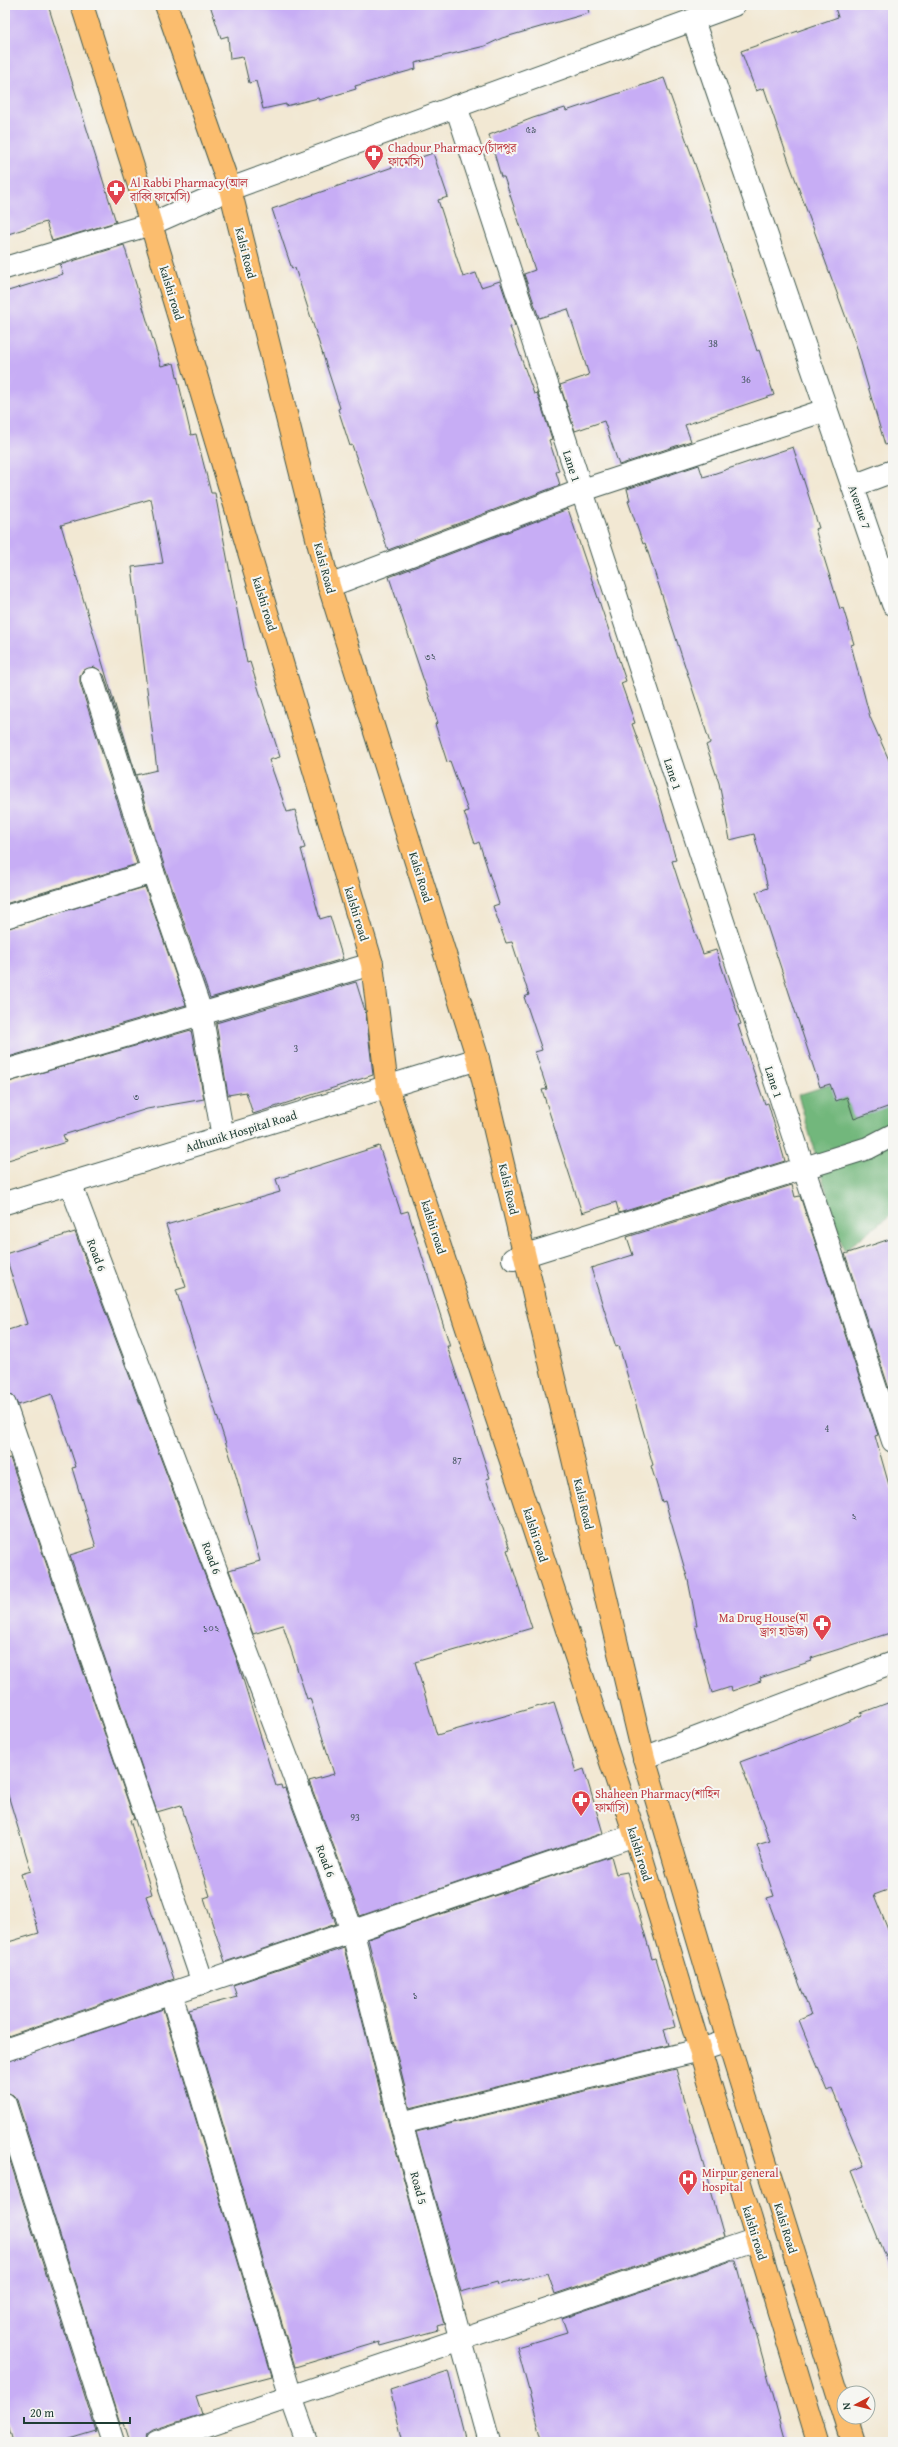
<svg xmlns="http://www.w3.org/2000/svg" width="898" height="2447" font-family="'Gentium Book Plus','Noto Serif Bengali',serif">
  <style>
    .forest { fill: #72b77b; stroke: #487a58 }
    .building { fill: #c7adf5; fill-rule: evenodd }
    .lines { fill: none; stroke-linecap: round; stroke-linejoin: round }
    .minor-casing { stroke: #3f574c; stroke-width: 24 }
    .major-casing { stroke: #3f574c; stroke-width: 24 }
    .minor { stroke: #fff; stroke-width: 22 }
    .major { stroke: #fbbd6e; stroke-width: 22 }
    .labels { text-anchor: middle; dominant-baseline: central; stroke-width: 4; stroke-linejoin: round; paint-order: stroke }
    .number-label { font-size: 10px; fill: #495964 }
    .health-label { font-size: 12px; fill: #be3a42; stroke: #f6f6f2; text-anchor: start }
    .street-label { font-size: 12px; fill: #1f3d34; stroke: #f6f6f2 }
  </style>
  <rect width="100%" height="100%" fill="#f6f6f2"/>
  <filter id="ink" filterUnits="userSpaceOnUse"><feTurbulence type="fractalNoise" baseFrequency=".025" numOctaves="2"/><feDisplacementMap in="SourceGraphic" scale="8" xChannelSelector="R" yChannelSelector="G"/><feConvolveMatrix kernelMatrix="1 2 1 2 8 2 1 2 1" color-interpolation-filters="sRGB"/></filter>
  <filter id="wash" filterUnits="userSpaceOnUse"><feTurbulence type="fractalNoise" baseFrequency=".012" numOctaves="4" result="noise"/><feDisplacementMap in="SourceGraphic" scale="16" xChannelSelector="R" yChannelSelector="G"/><feGaussianBlur stdDeviation="0.9" result="paint"/><feColorMatrix in="noise" values="0 0 0 0 0 0 0 0 0 0 0 0 0 0 0 0 0 1.4 0 .05"/><feComposite in="paint" operator="in"/></filter>
  <g filter="url(#wash)">
    <rect width="100%" height="100%" fill="#f2e8d3"/>
    <polygon class="forest" points="893,1064 893,1213 844,1251 798,1095"/>
    <g id="blocks">
      <g class="building">
        <polygon points="5,5 48,5 116,222 52,241 46,222 5,235"/>
        <polygon points="210,5 587,5 589,13 502,38 485,46 415,63 416,69 355,86 356,89 319,100 318,98 286,106 286,104 263,109 256,81 249,83 243,57 230,59 228,36 221,38"/>
        <polygon points="834,5 893,5 893,443 885,445 856,345 789,162 764,88 756,91 741,51 838,17"/>
        <polygon points="664,78 706,195 757,351 759,350 774,395 685,425 691,441 619,465 604,421 575,431 560,385 589,375 568,309 539,318 524,274 535,270 504,177 501,177 489,135 533,118 565,108 566,111"/>
        <polygon points="433,153 448,197 438,200 463,277 476,273 481,287 500,281 515,326 510,327 534,394 537,393 552,439 549,440 559,471 556,472 560,485 388,550 352,445 350,446 338,409 340,408 295,268 292,269 272,209"/>
        <path d="M124 245 161 366 174 363 191 435 196 434 211 493H215L247 663 250 662 280 757 269 760 287 812 295 810 305 848 301 849 320 919 330 916 343 959 210 998 165 868 104 675 95 667 83 670 80 676V683L137 864 5 904V292L63 274 60 265ZM151 499 163 563 132 567 157 770 136 775 61 525Z"/>
        <polygon points="793,447 819,528 815,529 840,609 843,608 854,644 851,645 870,717 893,769 893,1105 854,1119 847,1097 836,1101 830,1084 820,1087 756,892 768,888 754,834 730,840 719,783 706,745 710,743 645,543 643,544 628,501 630,500 627,489 699,465 703,477 710,475"/>
        <polygon points="568,509 626,681 621,683 635,723 632,724 658,796 676,860 672,861 695,932 703,954 716,950 741,1024 738,1025 750,1061 765,1104 768,1103 785,1161 619,1213 616,1202 582,1213 542,1090 547,1089 535,1052 542,1050 524,997 529,995 512,942 506,943 493,906 499,904 479,842 475,844 464,812 468,811 450,761 447,762 435,724 438,723 389,577"/>
        <polygon points="145,887 186,1005 5,1058 5,929"/>
        <polygon points="356,982 366,1014 373,1075 253,1114 246,1092 228,1095 216,1023"/>
        <polygon points="191,1030 204,1099 147,1109 63,1135 66,1142 5,1161 5,1083"/>
        <polygon points="379,1146 401,1213 408,1211 426,1269 450,1346 447,1346 490,1478 486,1479 510,1549 507,1550 532,1628 415,1662 437,1735 554,1702 576,1772 584,1769 603,1833 360,1916 309,1781 334,1774 310,1698 307,1699 283,1625 253,1634 229,1570 260,1561 233,1465 176,1290 186,1287 166,1225 280,1192 276,1179"/>
        <polygon points="792,1185 795,1197 800,1196 878,1435 875,1436 893,1499 893,1632 811,1658 812,1661 760,1678 761,1681 732,1691 731,1687 712,1693 695,1625 697,1625 688,1580 665,1501 662,1502 651,1466 653,1465 619,1346 616,1347 591,1268 633,1255 627,1237"/>
        <polygon points="75,1232 237,1660 276,1786 281,1785 282,1789 285,1788 336,1924 225,1962 204,1898 210,1896 181,1805 157,1812 70,1555 96,1547 72,1468 76,1467 52,1394 18,1405 13,1396 5,1393 5,1331 27,1324 5,1254"/>
        <polygon points="893,1238 893,1401 845,1254"/>
        <polygon points="10,1458 134,1819 130,1820 152,1894 146,1896 174,1979 5,2037 5,1943 39,1933 21,1874 31,1871 5,1785 5,1459"/>
        <polygon points="893,1701 893,1888 874,1895 893,1942 893,2272 891,2272 851,2171 864,2166 832,2089 828,2091 799,2020 811,2015 767,1898 774,1896 757,1845 770,1841 740,1762 835,1727 862,1715 861,1713"/>
        <polygon points="611,1856 616,1874 627,1872 652,1959 655,1958 675,2027 664,2030 669,2045 410,2108 368,1939"/>
        <polygon points="344,1948 389,2126 444,2324 437,2326 438,2330 380,2346 379,2342 295,2367 189,2010 237,1997 233,1985"/>
        <polygon points="163,2009 272,2376 196,2396 202,2414 153,2430 147,2434 145,2442 130,2442 124,2423 120,2424 17,2100 13,2095 5,2092 5,2062"/>
        <polygon points="676,2069 724,2237 555,2294 548,2273 498,2285 497,2282 461,2292 416,2132"/>
        <polygon points="5,2145 96,2431 59,2442 13,2442 5,2414"/>
        <polygon points="731,2261 736,2261 786,2442 543,2442 517,2347 567,2332 562,2318"/>
        <polygon points="448,2371 466,2442 403,2442 390,2390"/>
        <polygon points="209,2438 210,2442 196,2442"/>
      </g>
    </g>
  </g>
  <g filter="url(#ink)">
    <use href="#blocks" fill-opacity="0" stroke="#3f574c" stroke-width="1"/>
    <g class="lines">
      <g class="minor-casing">
        <g id="minor">
          <polyline points="693,20 893,604"/>
          <polyline points="456,106 893,1441"/>
          <polyline points="5,268 151,224 230,189 734,5"/>
          <polyline points="853,486 893,471"/>
          <polyline points="329,586 580,491 826,410"/>
          <polyline points="92,679 153,872"/>
          <polyline points="5,917 153,872 201,1012 223,1137"/>
          <polyline points="5,1071 372,964"/>
          <polyline points="70,1183 353,1933 401,2123 489,2442"/>
          <polyline points="5,1203 478,1059"/>
          <polyline points="513,1259 868,1148 893,1135"/>
          <polyline points="5,1405 203,1983"/>
          <polyline points="644,1758 893,1663"/>
          <polyline points="171,1993 291,2397 307,2442"/>
          <polyline points="5,2050 635,1835"/>
          <polyline points="5,2104 113,2442"/>
          <polyline points="401,2123 700,2050 728,2041"/>
          <polyline points="157,2442 757,2239"/>
        </g>
      </g>
      <g class="major-casing">
        <g id="major">
          <polyline points="82,5 151,224 372,964 387,1087 635,1835 818,2442"/>
          <polyline points="166,5 230,189 329,586 478,1059 644,1758 728,2041 844,2414"/>
          <polyline points="845,2417 853,2442"/>
        </g>
      </g>
      <use href="#minor" class="minor"/>
      <use href="#major" class="major"/>
    </g>
  </g>
  <defs>
    <g id="pharmacy-pin" transform="scale(1)"><path d="M0 17L-7.5 6A9.5 9.5 0 1 1 7.5 6Z" fill="#e0444e" stroke="#f6f6f2"/><path d="M-2-6h4v4h4v4h-4v4h-4v-4h-4v-4h4Z" fill="#fff"/></g>
    <g id="hospital-pin" transform="scale(1)"><path d="M0 17L-7.5 6A9.5 9.5 0 1 1 7.5 6Z" fill="#e0444e" stroke="#f6f6f2"/><path d="M-5-5h3v3.5h4V-5h3V5h-3V1.5h-4V5h-3Z" fill="#fff"/></g>
  </defs>
  <g fill-rule="evenodd">
    <use href="#pharmacy-pin" x="374" y="154"/>
    <use href="#pharmacy-pin" x="116" y="189"/>
    <use href="#pharmacy-pin" x="822" y="1624"/>
    <use href="#pharmacy-pin" x="581" y="1800"/>
    <use href="#hospital-pin" x="688" y="2179"/>
  </g>
  <g class="labels">
    <g class="number-label">
      <text x="531" y="129">৫৯</text>
      <text x="713" y="343">38</text>
      <text x="746" y="379">36</text>
      <text x="430" y="656">৩২</text>
      <text x="296" y="1048">3</text>
      <text x="136" y="1096">৩</text>
      <text x="827" y="1428">4</text>
      <text x="457" y="1460">87</text>
      <text x="854" y="1516">২</text>
      <text x="211" y="1628">১০২</text>
      <text x="355" y="1817">93</text>
      <text x="415" y="1995">১</text>
    </g>
    <g class="health-label">
      <text x="388" y="147">Chadpur Pharmacy(চাঁদপুর<tspan x="388" dy="14">ফার্মেসি)</tspan></text>
      <text x="130" y="182">Al Rabbi Pharmacy(আল<tspan x="130" dy="14">রাব্বি ফার্মেসি)</tspan></text>
      <text x="808" y="1617" text-anchor="end">Ma Drug House(মা<tspan x="808" dy="14">ড্রাগ হাউজ)</tspan></text>
      <text x="595" y="1793">Shaheen Pharmacy(শাহিন<tspan x="595" dy="14">ফার্মাসি)</tspan></text>
      <text x="702" y="2172">Mirpur general<tspan x="702" dy="14">hospital</tspan></text>
    </g>
    <g class="street-label">
      <text transform="translate(246 253) rotate(76)">Kalsi Road</text>
      <text transform="translate(172 293) rotate(73)">kalshi road</text>
      <text transform="translate(572 466) rotate(72)">Lane 1</text>
      <text transform="translate(860 507) rotate(71)">Avenue 7</text>
      <text transform="translate(325 568) rotate(75)">Kalsi Road</text>
      <text transform="translate(265 604) rotate(73)">kalshi road</text>
      <text transform="translate(673 774) rotate(72)">Lane 1</text>
      <text transform="translate(421 877) rotate(73)">Kalsi Road</text>
      <text transform="translate(357 914) rotate(73)">kalshi road</text>
      <text transform="translate(774 1082) rotate(72)">Lane 1</text>
      <text transform="translate(241 1131) rotate(-17)">Adhunik Hospital Road</text>
      <text transform="translate(509 1189) rotate(77)">Kalsi Road</text>
      <text transform="translate(434 1227) rotate(72)">kalshi road</text>
      <text transform="translate(97 1255) rotate(69)">Road 6</text>
      <text transform="translate(584 1504) rotate(77)">Kalsi Road</text>
      <text transform="translate(536 1535) rotate(72)">kalshi road</text>
      <text transform="translate(212 1558) rotate(69)">Road 6</text>
      <text transform="translate(640 1854) rotate(73)">kalshi road</text>
      <text transform="translate(326 1861) rotate(69)">Road 6</text>
      <text transform="translate(419 2188) rotate(75)">Road 5</text>
      <text transform="translate(786 2228) rotate(73)">Kalsi Road</text>
      <text transform="translate(755 2233) rotate(73)">kalshi road</text>
    </g>
  </g>
  <rect width="898" height="2447" fill="none" stroke="#f6f6f2" stroke-width="20"/>
  <g transform="translate(856 2405) rotate(263)"><circle r="19" fill="#f6f6f2" stroke="#a0aca6"/>
  <path d="M0-3L7 15L0 10L-7 15Z" fill="#c8321e"/>
  <text y="-6" font-size="11" font-weight="bold" text-anchor="middle" fill="#1f3d34">N</text>
  </g>
  <path d="M24 2417v6h106v-6" fill="none" stroke="#1f3d34" stroke-width="2"/>
  <text x="30" y="2417" font-size="12" fill="#1f3d34" stroke="#f6f6f2" stroke-width="3" paint-order="stroke">20 m</text>
</svg>
